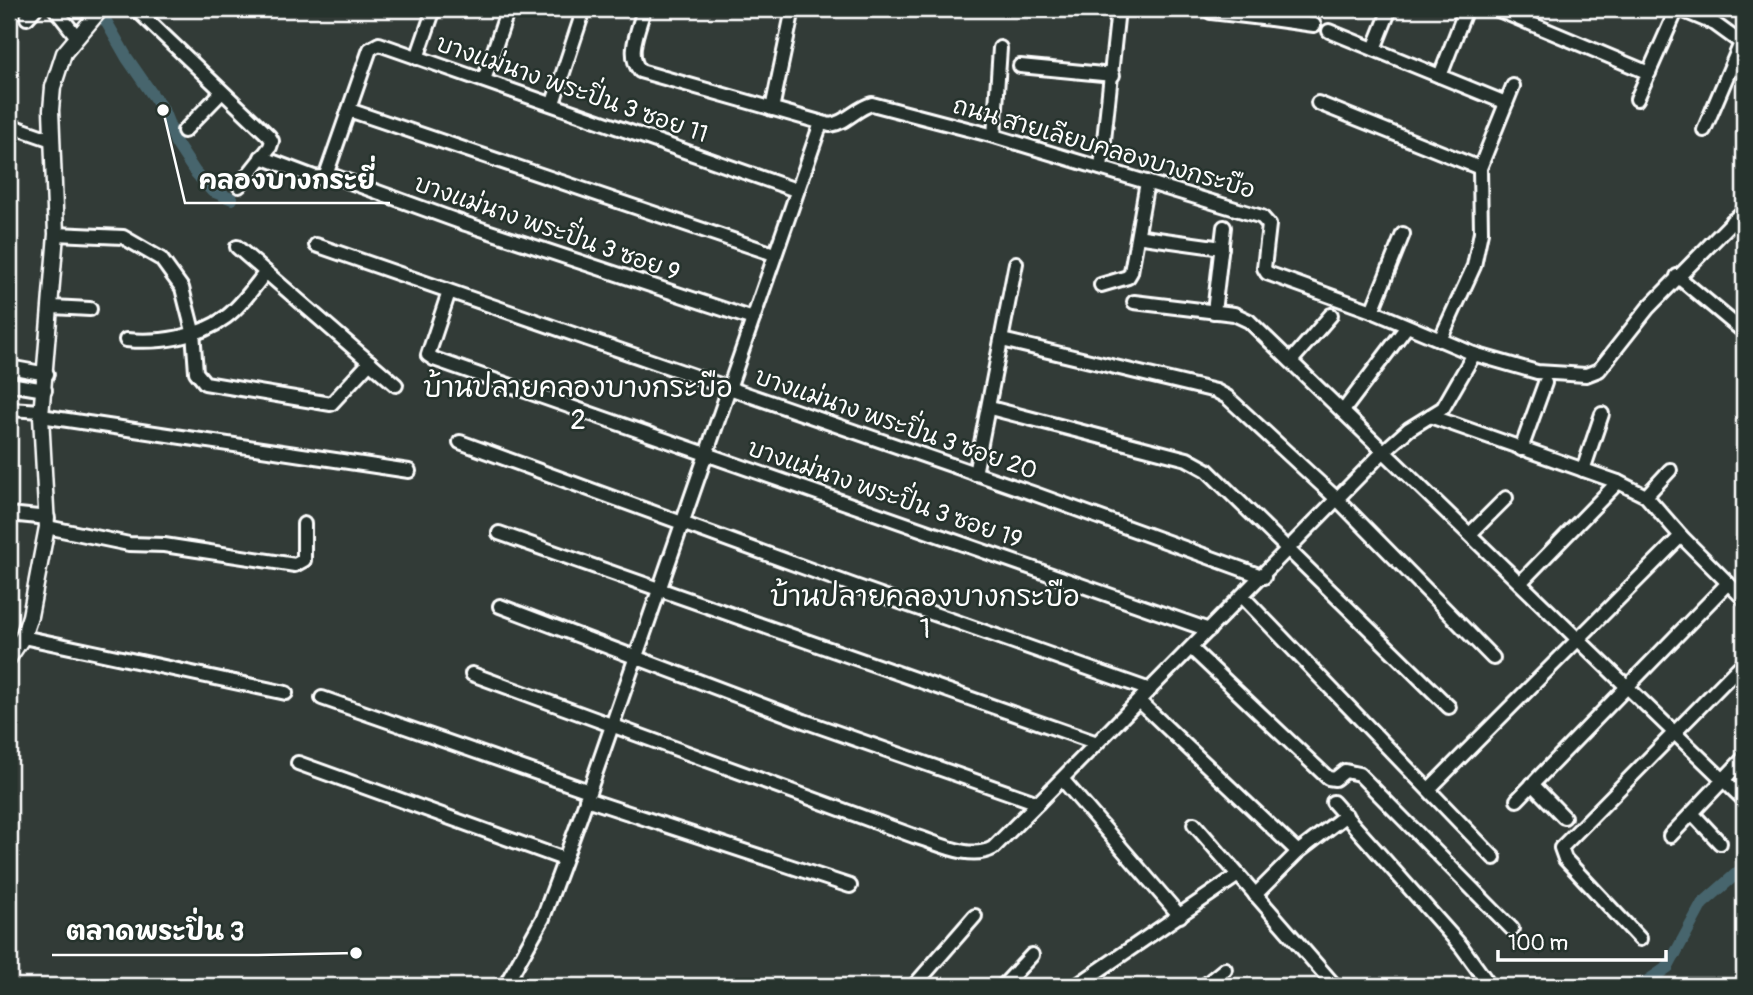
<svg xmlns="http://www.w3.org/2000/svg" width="1753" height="995" font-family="Pangolin,'Playpen Sans Thai',sans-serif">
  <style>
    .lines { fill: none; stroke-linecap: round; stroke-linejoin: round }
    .canal { stroke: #47656d; stroke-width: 12 }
    .minor-casing { stroke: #fff; stroke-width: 18 }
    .tertiary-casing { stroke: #fff; stroke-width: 19 }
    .minor { stroke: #26332d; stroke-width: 12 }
    .tertiary { stroke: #26332d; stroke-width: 14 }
    .labels { text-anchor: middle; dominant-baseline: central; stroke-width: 5; stroke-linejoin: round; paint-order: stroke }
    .street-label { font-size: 24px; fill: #fff; stroke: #26332d }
    .quarter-label { font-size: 28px; fill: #fff; stroke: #26332d }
    .leader { fill: none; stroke: #fff; stroke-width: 2.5 }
    .callout-dot { fill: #fff; stroke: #26332d; stroke-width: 2.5 }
    .callout-label { font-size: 26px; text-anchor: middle; font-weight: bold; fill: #fff; stroke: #26332d; stroke-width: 5; stroke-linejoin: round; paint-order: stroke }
  </style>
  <rect width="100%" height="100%" fill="#323b37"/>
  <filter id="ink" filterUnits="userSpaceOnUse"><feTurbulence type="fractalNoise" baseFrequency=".0143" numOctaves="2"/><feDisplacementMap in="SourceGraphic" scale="14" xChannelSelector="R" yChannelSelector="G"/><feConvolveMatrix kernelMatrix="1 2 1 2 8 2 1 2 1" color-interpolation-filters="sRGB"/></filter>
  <g filter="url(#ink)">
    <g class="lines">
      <g class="canal">
        <polyline points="99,9 127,58 163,110 176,143 195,172 212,191 232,199"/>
        <polyline points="1610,986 1643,984 1668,967 1702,904 1744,867"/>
      </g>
      <g class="minor-casing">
        <g id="minor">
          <polyline points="55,9 77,37"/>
          <polyline points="136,9 269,136 272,141 270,147 239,186"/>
          <path d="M644 9C639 29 626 54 640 71L830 125C847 123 856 108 872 104L994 136 1262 217 1269 225 1264 268 1267 273 1372 311 1474 354 1537 372 1586 375 1599 370 1648 308 1744 210"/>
          <polyline points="1207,9 1211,12 1271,19 1272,9"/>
          <polyline points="1496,9 1649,73"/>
          <polyline points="1679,9 1715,24 1744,45"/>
          <polyline points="27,18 35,9"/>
          <polyline points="1271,19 1314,25"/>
          <polyline points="1329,31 1506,103"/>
          <polyline points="1374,49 1390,9"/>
          <polyline points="417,58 434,9"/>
          <polyline points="1020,66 1113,75"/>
          <polyline points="1440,76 1466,9"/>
          <polyline points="484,80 508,9"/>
          <polyline points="1637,99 1677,9"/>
          <polyline points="553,103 584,9"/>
          <polyline points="1318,103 1480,168"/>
          <polyline points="772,109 793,9"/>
          <polyline points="349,110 774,254"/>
          <polyline points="9,125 52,140"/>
          <polyline points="1704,130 1744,36"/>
          <polyline points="184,131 221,93"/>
          <polyline points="994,136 1000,48"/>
          <polyline points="261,157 314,177 325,178 370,49 379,44 796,190"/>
          <polyline points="1101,168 1118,9"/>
          <polyline points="328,174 466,224 753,319"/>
          <polyline points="1732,221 1744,232"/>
          <polyline points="56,234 123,237 161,259 182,288 193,331 196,372 205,383 331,404 370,362"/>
          <polyline points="1143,237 1222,248"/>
          <polyline points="316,245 1035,494 1264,577"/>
          <polyline points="237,247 396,385"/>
          <polyline points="1677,276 1744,332"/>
          <polyline points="1101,285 1128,277 1131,272 1147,182"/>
          <polyline points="449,292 428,355 434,359 1209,630"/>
          <polyline points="1134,302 1234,314 1249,321 1744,800"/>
          <polyline points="52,307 90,309"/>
          <polyline points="1372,311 1403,234"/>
          <polyline points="1214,312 1224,227"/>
          <path d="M126 340C159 343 198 338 226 317 241 306 254 287 266 272"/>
          <polyline points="1002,340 1216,391 1227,397 1338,500 1493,658"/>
          <polyline points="1440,340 1474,266 1481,232 1480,168 1513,86"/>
          <polyline points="1291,361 1331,315"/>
          <polyline points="9,367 47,374"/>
          <polyline points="9,384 45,390"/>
          <polyline points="990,408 1187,459 1207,470 1449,707"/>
          <polyline points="9,409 42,411"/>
          <polyline points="1343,411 1405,329"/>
          <polyline points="41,416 409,471"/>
          <polyline points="1430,416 1618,482 1646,496 1681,536 1744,599"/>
          <polyline points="460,442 852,585 1150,690"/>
          <polyline points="1521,449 1545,383"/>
          <polyline points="1583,470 1602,414"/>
          <polyline points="975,474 1016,263"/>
          <polyline points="1646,496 1670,470"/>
          <polyline points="9,514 48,518"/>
          <polyline points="47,527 129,544 164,545 295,565 304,560 304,524"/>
          <polyline points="499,533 1097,743"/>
          <polyline points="1470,534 1506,498"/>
          <polyline points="1520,583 1618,482"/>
          <polyline points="1243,597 1494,858"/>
          <polyline points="500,606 804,721 1038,803"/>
          <polyline points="23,637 286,693"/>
          <polyline points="1192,649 1328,778 1335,779 1345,771 1359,774 1512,929"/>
          <path d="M472 674 914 836C938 843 970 861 993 848L1038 803 1383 452 1409 429 1443 408 1474 354"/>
          <polyline points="322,698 589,791"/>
          <polyline points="1139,701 1298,852"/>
          <polyline points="298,763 564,859"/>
          <polyline points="1062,779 1180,916"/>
          <polyline points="1532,784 1564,817"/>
          <polyline points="1429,789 1681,536"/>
          <polyline points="586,799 850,886"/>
          <polyline points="1517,800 1728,583"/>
          <polyline points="1333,802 1461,946 1490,986"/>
          <polyline points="1692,813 1720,843"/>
          <polyline points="1194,824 1335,986"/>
          <polyline points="1670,836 1744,758"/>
          <polyline points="1255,895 1298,852 1346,815"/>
          <polyline points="1640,939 1565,859 1561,848 1744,662"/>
          <polyline points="505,986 543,918 580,818 821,123"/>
          <polyline points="914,986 975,916"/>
          <polyline points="1003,986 1032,955"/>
          <polyline points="1076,986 1238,875"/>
          <polyline points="1204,986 1225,969"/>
        </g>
      </g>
      <g class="tertiary-casing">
        <polyline id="tertiary" points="9,658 23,637 30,616 47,527 41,416 56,234 51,110 53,87 64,53 101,9"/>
      </g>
      <use href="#minor" class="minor"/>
      <use href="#tertiary" class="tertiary"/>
    </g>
  </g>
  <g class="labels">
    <g class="street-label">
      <text transform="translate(572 89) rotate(19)">บางแม่นาง พระปิ่น 3 ซอย 11</text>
      <text transform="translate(1104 148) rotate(16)">ถนน สายเลียบคลองบางกระบือ</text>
      <text transform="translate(547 228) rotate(19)">บางแม่นาง พระปิ่น 3 ซอย 9</text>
      <text transform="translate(896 424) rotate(19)">บางแม่นาง พระปิ่น 3 ซอย 20</text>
      <text transform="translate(885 494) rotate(19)">บางแม่นาง พระปิ่น 3 ซอย 19</text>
    </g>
    <g class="quarter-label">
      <text x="578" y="388">บ้านปลายคลองบางกระบือ<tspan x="578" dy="32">2</tspan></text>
      <text x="925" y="597">บ้านปลายคลองบางกระบือ<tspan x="925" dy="32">1</tspan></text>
    </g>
  </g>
  <path class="leader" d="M163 110L185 203H390M356 953L258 955H52"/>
  <g class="callout-dot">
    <circle cx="163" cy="110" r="7"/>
    <circle cx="356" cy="953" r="7"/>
  </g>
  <g class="callout-label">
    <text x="287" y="189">คลองบางกระยี่</text>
    <text x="155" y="940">ตลาดพระปิ่น 3</text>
  </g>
  <rect width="1753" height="995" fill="none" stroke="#26332d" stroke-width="35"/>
  <rect x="18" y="18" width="1718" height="960" fill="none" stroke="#fff" stroke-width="2.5" filter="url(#ink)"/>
  <path d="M1498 950v10h168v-10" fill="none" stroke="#ffffff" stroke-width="3.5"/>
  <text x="1508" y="950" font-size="21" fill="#ffffff" stroke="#26332d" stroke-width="5" paint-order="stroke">100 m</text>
</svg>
